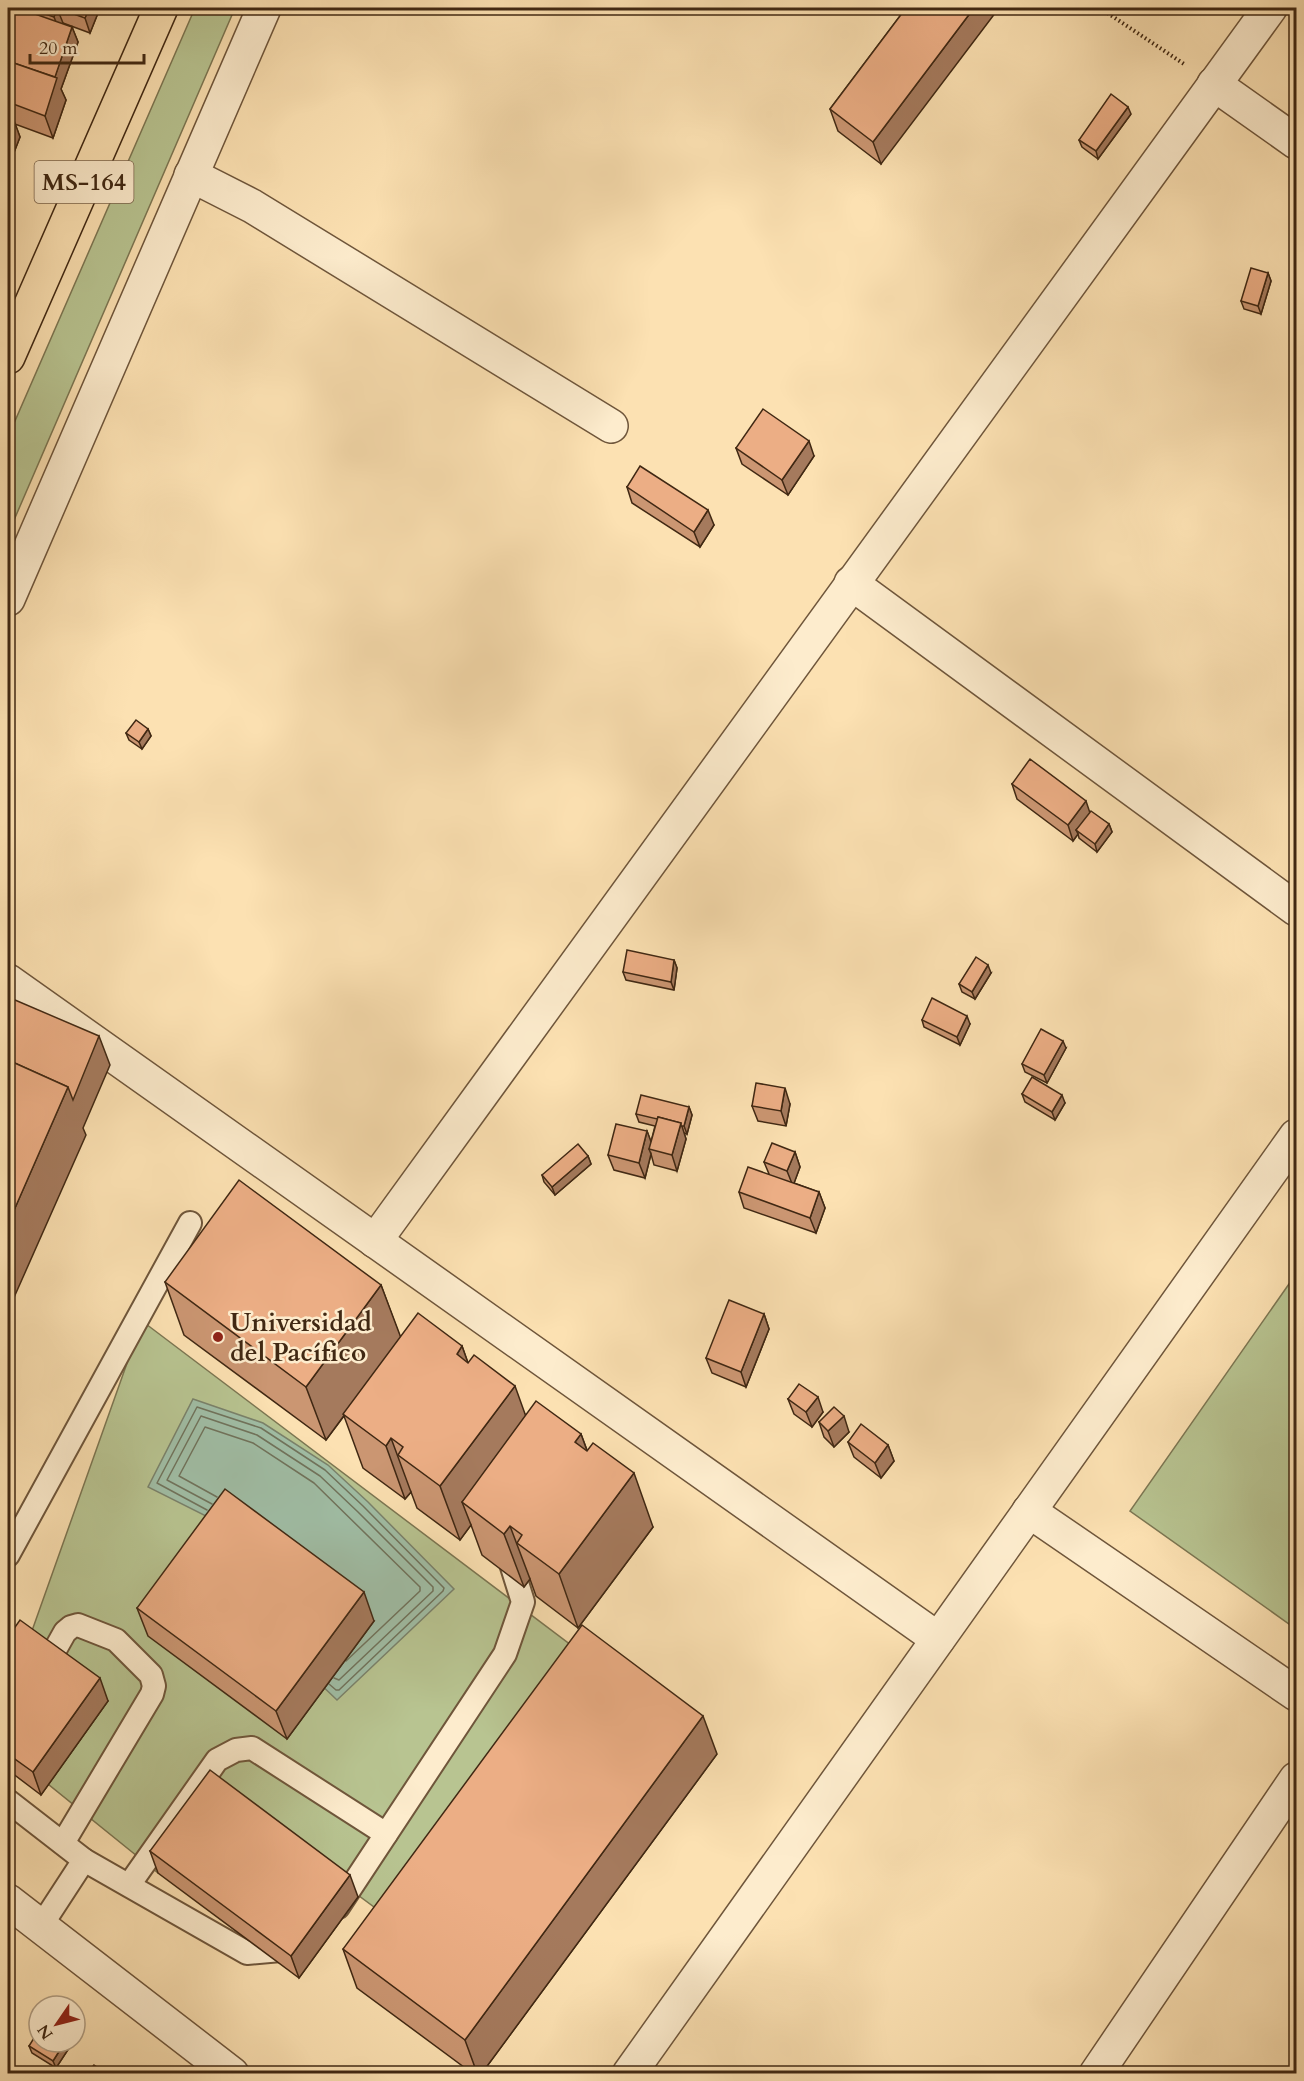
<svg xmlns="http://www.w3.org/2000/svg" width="1304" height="2081" font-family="Cardo,serif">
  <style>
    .green { fill: #b8c491; stroke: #7c7652; stroke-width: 1.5 }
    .water { fill: #a0bea6; stroke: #7a826b; stroke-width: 1.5 }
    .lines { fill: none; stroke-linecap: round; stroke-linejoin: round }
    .shore { stroke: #70735c; stroke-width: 1.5 }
    .service-casing { stroke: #6f563b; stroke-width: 26 }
    .minor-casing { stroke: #6f563b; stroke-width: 36 }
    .tertiary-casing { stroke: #6f563b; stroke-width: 36 }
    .primary-casing { stroke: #402813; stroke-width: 36 }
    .path { stroke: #402813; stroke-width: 4; stroke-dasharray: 1.5 3; stroke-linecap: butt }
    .service { stroke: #fdeccd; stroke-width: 22 }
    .minor { stroke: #fdeccd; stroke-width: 33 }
    .tertiary { stroke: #fdeccd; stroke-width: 33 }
    .primary { stroke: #fce1b2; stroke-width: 33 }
    .wall { fill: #cb9672; stroke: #402813; stroke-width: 1.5 }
    .shaded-wall { fill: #a57a5d; stroke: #402813; stroke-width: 1.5 }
    .building { fill: #ecae85; stroke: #402813; stroke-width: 1.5 }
    .poi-dot { fill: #8f2418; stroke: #fdeccd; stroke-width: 2 }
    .labels { text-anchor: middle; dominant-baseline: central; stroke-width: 5; stroke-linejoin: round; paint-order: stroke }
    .shield { fill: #fdeccd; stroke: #79634b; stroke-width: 1.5 }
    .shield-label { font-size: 24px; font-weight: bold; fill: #402813 }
    .poi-label { font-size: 26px; font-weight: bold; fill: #402813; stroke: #fdeccd; text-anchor: start }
  </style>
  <rect width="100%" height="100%" fill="#fce1b2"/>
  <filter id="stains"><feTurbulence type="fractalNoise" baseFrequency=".00333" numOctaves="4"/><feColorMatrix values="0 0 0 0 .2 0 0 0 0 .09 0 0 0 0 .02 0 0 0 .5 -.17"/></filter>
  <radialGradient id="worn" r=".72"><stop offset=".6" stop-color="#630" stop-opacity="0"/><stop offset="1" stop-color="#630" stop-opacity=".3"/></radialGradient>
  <g class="green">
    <polygon points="195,8 235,8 8,534 8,437"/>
    <polygon points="1296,1274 1296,1629 1130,1511"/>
    <polygon points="142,1321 596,1664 401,1927 219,1792 158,1873 48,1784 108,1701 28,1642"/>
  </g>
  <polygon class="water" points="193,1399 263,1423 328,1465 368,1502 454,1589 337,1700 248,1615 222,1524 148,1487"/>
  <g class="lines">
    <g class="shore">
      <polyline points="217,1497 179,1476 205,1427 253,1443 314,1483 420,1587 420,1591 346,1661"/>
      <polyline points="212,1504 167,1480 201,1416 257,1435 320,1476 358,1512 433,1587 433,1591 339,1680 334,1678"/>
      <polyline points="207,1510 157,1483 197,1407 261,1428 325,1470 363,1506 444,1588 443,1591 339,1690 336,1690 329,1684"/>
    </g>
    <g class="service-casing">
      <g id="service">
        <polyline points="8,1555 190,1223"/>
        <polyline points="42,1673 65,1632 71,1627 78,1625 116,1640 151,1675 154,1686 152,1694 63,1843"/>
        <polyline points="8,1801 84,1860 41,1926"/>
        <polyline points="84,1860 247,1953 292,1949"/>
        <polyline points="129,1885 217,1760 236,1750 252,1748 386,1834"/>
        <polyline points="338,1907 505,1654 523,1602 508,1554"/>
      </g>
    </g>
    <g class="minor-casing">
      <g id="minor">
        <polyline points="1214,84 1296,142"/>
        <polyline points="191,175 252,206 611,426"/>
        <polyline points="851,583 1296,909"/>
        <polyline points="8,981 938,1639"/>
        <polyline points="375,1241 1270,8"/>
        <polyline points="1029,1511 1296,1694"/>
        <polyline points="8,1901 232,2074"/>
        <polyline points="629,2074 1296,1136"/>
        <polyline points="1096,2074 1296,1779"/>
      </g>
    </g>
    <g class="tertiary-casing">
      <polyline id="tertiary" points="8,599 264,8"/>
    </g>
    <g class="primary-casing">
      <polyline id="primary" points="8,357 161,8"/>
    </g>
    <polyline class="path" points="1100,8 1184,64"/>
    <use href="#service" class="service"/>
    <use href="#minor" class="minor"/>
    <use href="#tertiary" class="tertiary"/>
    <use href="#primary" class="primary"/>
  </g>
  <g class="wall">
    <polygon points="8,8 100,8 90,33 63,23 72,27 78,42 61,89 66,100 53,138 15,124 20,137 13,155 8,153"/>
    <polygon points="906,8 881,164 838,131 830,109"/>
    <polygon points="1131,114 1098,159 1082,147 1079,140"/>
    <polygon points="1268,273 1271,281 1261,314 1244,309 1241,301"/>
    <polygon points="736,448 814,456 788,495 742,464"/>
    <polygon points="627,487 714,525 700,547 632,503"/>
    <polygon points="148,729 151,736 142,749 129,740 126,733"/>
    <polygon points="1012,784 1090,812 1109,824 1112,832 1097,852 1079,838 1078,834 1073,841 1017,799"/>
    <polygon points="674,960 677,968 674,990 626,980 623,972"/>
    <polygon points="991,973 975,999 962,992 959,984"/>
    <polygon points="922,1020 970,1024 960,1045 924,1027"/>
    <polygon points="1066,1048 1047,1083 1025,1072 1022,1064"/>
    <polygon points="1022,1094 1065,1103 1055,1120 1025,1102"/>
    <polygon points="790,1104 786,1126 758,1121 752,1106"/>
    <polygon points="689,1107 692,1115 687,1134 684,1133 686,1139 677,1171 654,1165 651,1154 645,1178 614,1170 608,1155 647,1131 651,1142 655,1126 639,1122 636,1114"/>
    <polygon points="795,1152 800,1167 794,1183 819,1192 825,1208 816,1233 744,1208 739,1192 769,1174 764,1162"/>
    <polygon points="588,1156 591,1164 555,1195 544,1182 542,1175"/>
    <polygon points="165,1282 381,1285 400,1337 462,1346 468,1363 526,1415 581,1434 587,1450 653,1527 578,1628 536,1596 530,1579 524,1587 482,1555 471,1525 460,1540 417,1508 411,1492 405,1499 363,1468 344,1416 326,1440 184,1335"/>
    <polygon points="764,1314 769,1329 746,1387 712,1373 706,1358"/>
    <polygon points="788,1399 823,1412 812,1427 794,1414"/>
    <polygon points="819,1422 849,1432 834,1447 824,1437"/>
    <polygon points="848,1442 888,1445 894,1461 881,1478 854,1457"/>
    <polygon points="137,1608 374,1621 287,1739 148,1636"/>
    <polygon points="8,1637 108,1701 41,1795 8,1770"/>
    <polygon points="717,1754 482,2073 472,2073 357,1988 343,1949"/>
    <polygon points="150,1851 358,1897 299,1978 158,1873"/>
    <polygon points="39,2042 73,2042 56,2068 32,2053 29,2046"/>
  </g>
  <g class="shaded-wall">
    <polygon points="57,8 63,23 60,32 54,17"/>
    <polygon points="89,8 100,8 90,33 85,18"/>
    <polygon points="974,8 999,8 881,164 873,142"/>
    <polygon points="72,27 78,42 61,89 66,100 53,138 45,116 53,82"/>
    <polygon points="1128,107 1131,114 1098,159 1096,151"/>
    <polygon points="12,115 20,137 13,155 8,139 8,126"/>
    <polygon points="1268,273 1271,281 1261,314 1258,306"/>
    <polygon points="809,441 814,456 788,495 782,480"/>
    <polygon points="708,510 714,525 700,547 694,532"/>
    <polygon points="148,729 151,736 142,749 139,742"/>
    <polygon points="1086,801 1091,816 1076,830 1078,834 1073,841 1068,825"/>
    <polygon points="1109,824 1112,832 1097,852 1095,844"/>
    <polygon points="674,960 677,968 674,990 671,982"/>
    <polygon points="988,965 991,973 975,999 972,992"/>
    <polygon points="967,1016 970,1024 960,1045 957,1037"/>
    <polygon points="99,1036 110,1065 83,1128 86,1135 8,1311 8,1224 68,1087"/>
    <polygon points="1063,1041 1066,1048 1047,1083 1044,1075"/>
    <polygon points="785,1088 790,1104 786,1126 781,1111"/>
    <polygon points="1062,1095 1065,1103 1055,1120 1052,1112"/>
    <polygon points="689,1107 692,1115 687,1134 684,1126"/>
    <polygon points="681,1123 686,1139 677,1171 672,1155"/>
    <polygon points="647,1131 653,1147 649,1149 651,1154 645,1178 639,1163"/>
    <polygon points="795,1152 800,1167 793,1186 787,1171"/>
    <polygon points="588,1156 591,1164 555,1195 552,1187"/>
    <polygon points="819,1192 825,1208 816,1233 810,1218"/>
    <polygon points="381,1285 401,1338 326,1440 306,1387"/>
    <polygon points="764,1314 769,1329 746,1387 741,1372"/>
    <polygon points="462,1346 481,1400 457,1354"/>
    <polygon points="515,1386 534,1439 462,1502 471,1525 460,1540 440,1486"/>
    <polygon points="818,1397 823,1412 812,1427 806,1412"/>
    <polygon points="844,1416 849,1432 834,1447 828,1431"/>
    <polygon points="581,1434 600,1487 575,1442"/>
    <polygon points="391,1438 411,1492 405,1499 386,1446"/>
    <polygon points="888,1445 894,1461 881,1478 875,1463"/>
    <polygon points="634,1473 653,1527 578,1628 559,1574"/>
    <polygon points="510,1526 530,1579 524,1587 504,1534"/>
    <polygon points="364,1592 374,1621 287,1739 276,1711"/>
    <polygon points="100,1678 108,1701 41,1795 33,1772"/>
    <polygon points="703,1716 717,1754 482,2073 477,2073 465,2040"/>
    <polygon points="350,1875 358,1897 299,1978 291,1956"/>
    <polygon points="81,2017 84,2024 75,2038 75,2026"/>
    <polygon points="65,2042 73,2042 56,2068 53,2061"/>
  </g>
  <g class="building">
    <polygon points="8,8 18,8 72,27 55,77 8,61"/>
    <polygon points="28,8 89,8 85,18 57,8 54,17"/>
    <polygon points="906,8 974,8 873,142 830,109"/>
    <polygon points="8,61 57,78 45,116 8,102"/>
    <polygon points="1111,94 1128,107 1096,151 1079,140"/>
    <polygon points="8,113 12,115 8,126"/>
    <polygon points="1251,268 1268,273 1258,306 1241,301"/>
    <polygon points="763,409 809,441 782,480 736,448"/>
    <polygon points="640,466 708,510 694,532 627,487"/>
    <polygon points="136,720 148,729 139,742 126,733"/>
    <polygon points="1030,759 1086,801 1068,825 1012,784"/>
    <polygon points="1091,811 1109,824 1095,844 1076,830"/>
    <polygon points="627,950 674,960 671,982 623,972"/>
    <polygon points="976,957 988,965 972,992 959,984"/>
    <polygon points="8,997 99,1036 73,1100 68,1087 8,1060"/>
    <polygon points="932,998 967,1016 957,1037 922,1020"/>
    <polygon points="1041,1029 1063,1041 1044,1075 1022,1064"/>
    <polygon points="8,1060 68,1087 8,1224"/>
    <polygon points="1032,1077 1062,1095 1052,1112 1022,1094"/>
    <polygon points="756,1083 785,1088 781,1111 752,1106"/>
    <polygon points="641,1095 689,1107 684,1126 681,1126 681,1123 658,1117 657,1119 636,1114"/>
    <polygon points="658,1117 681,1123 672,1155 649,1149"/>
    <polygon points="616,1124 647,1131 639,1163 608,1155"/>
    <polygon points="772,1143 795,1152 787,1171 764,1162"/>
    <polygon points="578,1144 588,1156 552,1187 542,1175"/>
    <polygon points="748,1167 819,1192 810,1218 739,1192"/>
    <polygon points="239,1180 381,1285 306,1387 165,1282"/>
    <polygon points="729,1300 764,1314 741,1372 706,1358"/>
    <polygon points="418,1313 462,1346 457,1354 468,1363 474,1355 515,1386 440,1486 398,1455 403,1447 391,1438 386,1446 343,1414"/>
    <polygon points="799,1384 818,1397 806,1412 788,1399"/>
    <polygon points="536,1401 581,1434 575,1442 587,1451 593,1443 634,1473 559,1574 517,1543 522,1535 510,1526 504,1534 462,1502"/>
    <polygon points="834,1407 844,1416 828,1431 819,1422"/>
    <polygon points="861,1424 888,1445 875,1463 848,1442"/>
    <polygon points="225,1489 364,1592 276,1711 137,1608"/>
    <polygon points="20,1620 100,1678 33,1772 8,1754 8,1637"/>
    <polygon points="582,1625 703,1716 465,2040 343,1949"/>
    <polygon points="210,1770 350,1875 291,1956 150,1851"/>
    <polygon points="57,2001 65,2006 54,2006"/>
    <polygon points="75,2013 81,2017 75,2026"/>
    <polygon points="39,2030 39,2042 65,2042 53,2061 29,2046"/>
    <polygon points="94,2065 106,2073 87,2073"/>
  </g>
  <circle class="poi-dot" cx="218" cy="1337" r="6"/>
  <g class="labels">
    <rect class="shield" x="34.5" y="161" width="99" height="42" rx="4.5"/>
    <g class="shield-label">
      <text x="84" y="182">MS-164</text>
    </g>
    <g class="poi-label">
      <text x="230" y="1322">Universidad<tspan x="230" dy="30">del Pacífico</tspan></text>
    </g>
  </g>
  <rect width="1304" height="2081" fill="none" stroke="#fce1b2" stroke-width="30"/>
  <rect x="9" y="9" width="1286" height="2063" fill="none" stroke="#402813" stroke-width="3"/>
  <rect x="15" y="15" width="1274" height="2051" fill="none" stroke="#402813" stroke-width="1.5"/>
  <g transform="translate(57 2024) rotate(235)"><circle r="28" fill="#fdeccd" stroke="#b19e83" stroke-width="1.5"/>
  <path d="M0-4.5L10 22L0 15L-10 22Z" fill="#8f2418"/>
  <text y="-9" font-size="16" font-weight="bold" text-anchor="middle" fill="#402813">N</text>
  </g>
  <path d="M30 54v9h114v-9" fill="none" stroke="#402813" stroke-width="3"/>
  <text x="39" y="54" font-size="18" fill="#402813" stroke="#fdeccd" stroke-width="4.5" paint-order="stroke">20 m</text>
  <rect width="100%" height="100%" filter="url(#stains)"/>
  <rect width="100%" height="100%" fill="url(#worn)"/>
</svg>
